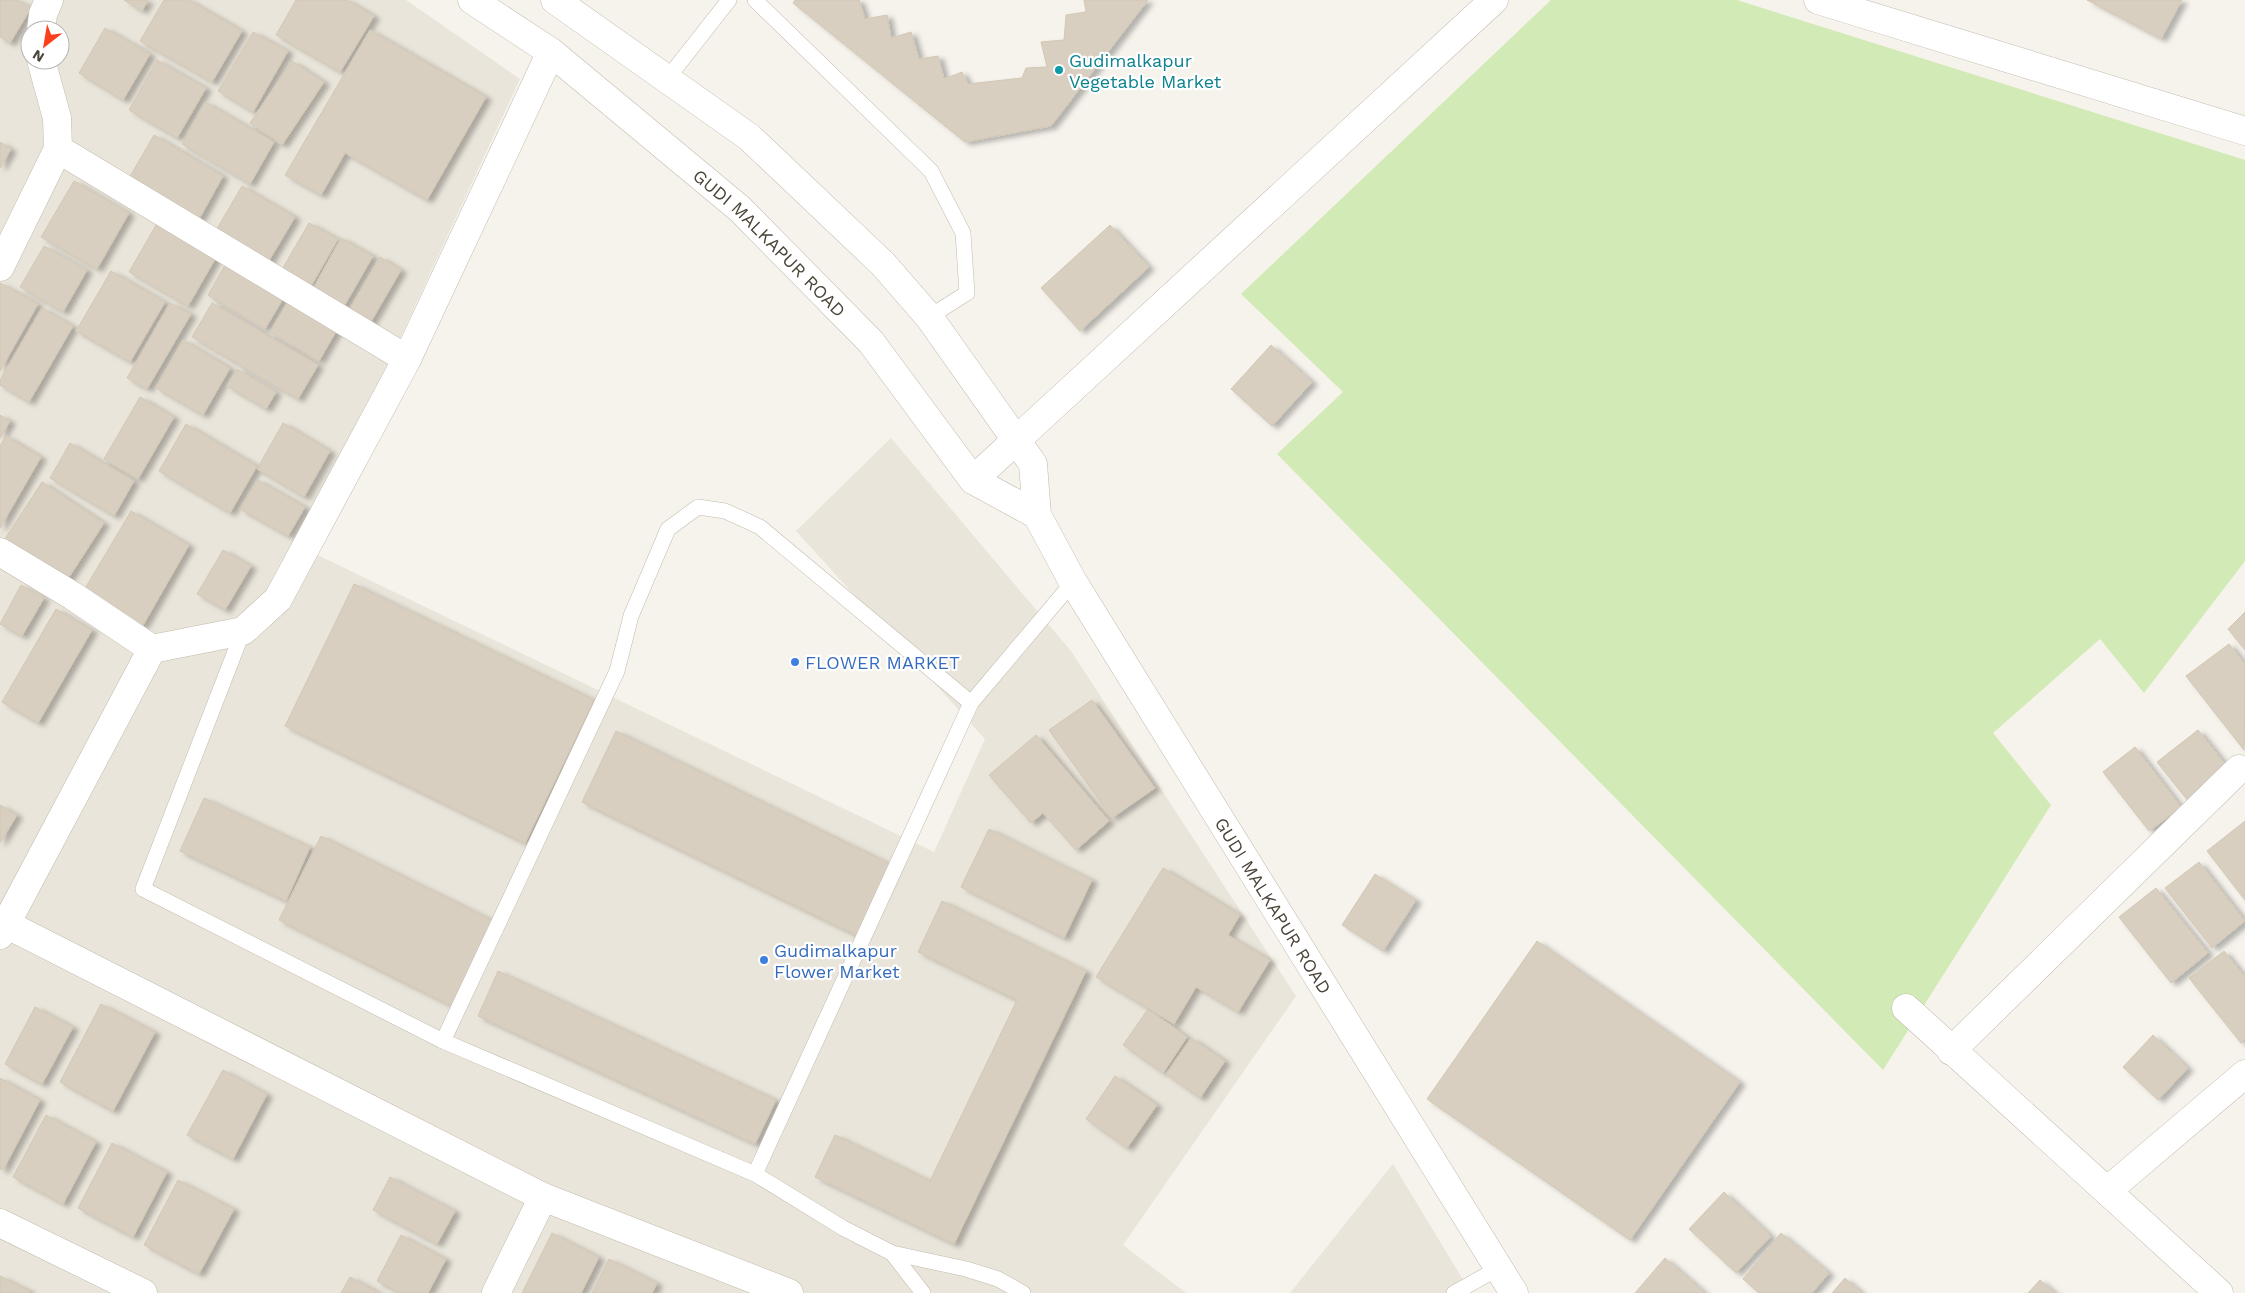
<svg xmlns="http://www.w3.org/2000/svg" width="2245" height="1293" font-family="'Work Sans',sans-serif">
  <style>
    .residential { fill: #eae5da; fill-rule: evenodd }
    .green { fill: #d2eab5 }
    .building { fill: #d8cfc1; stroke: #d3c7b4; filter: url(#shadow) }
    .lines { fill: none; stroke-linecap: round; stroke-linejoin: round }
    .service-casing { stroke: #c2bbae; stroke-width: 16 }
    .minor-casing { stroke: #c2bbae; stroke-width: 29 }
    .tertiary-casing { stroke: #c2bbae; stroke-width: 29 }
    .service { stroke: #fff; stroke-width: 15 }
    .minor { stroke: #fff; stroke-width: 28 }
    .tertiary { stroke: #fff; stroke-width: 28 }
    .culture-dot { fill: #0f9aa8; stroke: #fff; stroke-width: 2 }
    .shop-dot { fill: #3f7fe0; stroke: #fff; stroke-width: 2 }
    .labels { text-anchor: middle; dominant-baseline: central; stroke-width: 4.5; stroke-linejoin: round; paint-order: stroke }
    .culture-label { font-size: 18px; fill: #0d838f; stroke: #fff; text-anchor: start }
    .street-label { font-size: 18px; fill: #4b4439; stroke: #fff }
    .shop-label { font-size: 18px; fill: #366cbe; stroke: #fff; text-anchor: start }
  </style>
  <defs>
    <filter id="shadow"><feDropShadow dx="5.5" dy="3" stdDeviation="2.5" flood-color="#0004"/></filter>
  </defs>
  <rect width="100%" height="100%" fill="#f6f3ec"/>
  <g class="residential">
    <path d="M0 0H406L520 79 303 548 934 852 985 739 796 531 891 438 1071 651 1296 996 1123 1245 1186 1293H0ZM30 30H60V60H30Z"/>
    <polygon points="1393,1164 1471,1293 1290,1293"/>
  </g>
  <polygon class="green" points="1551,0 1737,0 2245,160 2245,561 2144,693 2100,639 1993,733 2051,805 1883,1070 1277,454 1343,392 1241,294"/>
  <g class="building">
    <polygon points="0,0 17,0 31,8 10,43 0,37"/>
    <polygon points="124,0 148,0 142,11"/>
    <polygon points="164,0 189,0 242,31 212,82 140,41"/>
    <polygon points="296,0 347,0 374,16 340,72 276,35"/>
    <polygon points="795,0 859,0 865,19 887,15 891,38 911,32 919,59 938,56 944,79 962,72 968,84 1022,78 1026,68 1047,67 1041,42 1064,40 1066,15 1086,12 1084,0 1148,0 1051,126 965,142 793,3"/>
    <polygon points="2087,0 2182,0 2161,39"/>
    <polygon points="105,28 150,54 123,100 79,73"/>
    <polygon points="370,30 486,97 427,200 345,153 321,195 285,175"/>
    <polygon points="253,32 288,51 253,112 218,91"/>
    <polygon points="157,60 206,88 177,138 129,110"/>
    <polygon points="292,61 324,82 282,145 250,123"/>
    <polygon points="205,102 274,142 250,184 182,144"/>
    <polygon points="154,135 223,176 198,221 128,180"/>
    <polygon points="0,142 11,149 0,168"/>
    <polygon points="74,181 129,213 97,269 41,237"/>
    <polygon points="242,186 295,217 264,269 211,239"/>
    <polygon points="159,220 218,254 188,306 129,272"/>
    <polygon points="309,223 338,239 306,295 277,278"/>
    <polygon points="1110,225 1149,267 1080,331 1041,288"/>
    <polygon points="341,238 373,256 339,315 308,298"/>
    <polygon points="44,246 87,270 63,312 20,287"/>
    <polygon points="380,257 401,270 365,332 344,319"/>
    <polygon points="229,258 287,292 265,329 208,295"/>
    <polygon points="111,271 165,302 130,362 76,331"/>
    <polygon points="0,283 38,304 0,371"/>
    <polygon points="289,300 338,328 319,361 270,332"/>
    <polygon points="170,303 191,314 147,389 127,378"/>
    <polygon points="212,303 318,365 298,399 192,337"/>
    <polygon points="42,308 73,326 29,402 0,385 0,380"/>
    <polygon points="183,340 230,368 203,415 156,388"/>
    <polygon points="1271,345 1312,382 1272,426 1231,389"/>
    <polygon points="237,369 276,392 266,409 227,386"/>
    <polygon points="140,397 174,417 138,479 104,459"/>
    <polygon points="0,415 10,421 0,438"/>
    <polygon points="283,423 330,451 304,497 257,469"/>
    <polygon points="186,424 257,466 230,513 159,471"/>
    <polygon points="6,436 41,457 0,528 0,446"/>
    <polygon points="70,443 134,481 114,516 50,478"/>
    <polygon points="258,480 305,507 288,536 240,509"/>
    <polygon points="42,482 104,523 64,585 1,545"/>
    <polygon points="131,511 189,545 142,627 83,592"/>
    <polygon points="223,550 251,566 225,610 197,594"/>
    <polygon points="354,584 594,700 525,843 285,726"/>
    <polygon points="21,585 44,598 22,636 0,624"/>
    <polygon points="56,609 92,630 38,723 2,702"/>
    <polygon points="2245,612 2245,650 2228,629"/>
    <polygon points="2229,644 2245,664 2244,750 2186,676"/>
    <polygon points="1092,700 1155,788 1112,818 1049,730"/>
    <polygon points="2198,730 2229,769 2188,801 2157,762"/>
    <polygon points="616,731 894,866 860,937 582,802"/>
    <polygon points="1036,735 1109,821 1076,850 1043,813 1031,823 989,775"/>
    <polygon points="2135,747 2181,807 2149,831 2103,772"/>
    <polygon points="204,798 310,847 286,901 180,851"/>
    <polygon points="0,805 17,815 0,843"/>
    <polygon points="2245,821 2245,900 2207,851"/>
    <polygon points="989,829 1092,880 1064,938 961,887"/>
    <polygon points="321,836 494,921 452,1006 279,920"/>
    <polygon points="2199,862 2245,921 2212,948 2165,888"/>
    <polygon points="1163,868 1240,915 1228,935 1270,960 1238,1012 1196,987 1174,1024 1096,977"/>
    <polygon points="1375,874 1416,900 1383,951 1342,925"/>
    <polygon points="2156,888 2208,953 2171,983 2119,917"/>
    <polygon points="942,901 1086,971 954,1244 815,1177 835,1135 930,1181 1017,1000 918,952"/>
    <polygon points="1537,941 1740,1082 1630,1240 1427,1099"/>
    <polygon points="2224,951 2245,977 2245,1039 2241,1043 2189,978"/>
    <polygon points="498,971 776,1100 755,1144 478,1016"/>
    <polygon points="101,1004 155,1032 113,1111 60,1082"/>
    <polygon points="35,1007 73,1027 42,1084 5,1064"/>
    <polygon points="1148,1009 1187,1037 1163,1073 1123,1045"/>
    <polygon points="2153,1035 2188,1068 2158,1100 2123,1067"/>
    <polygon points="1191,1038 1225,1061 1200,1098 1166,1074"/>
    <polygon points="223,1070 267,1094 233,1159 187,1135"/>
    <polygon points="1115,1076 1157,1105 1127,1148 1086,1119"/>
    <polygon points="0,1078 40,1100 3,1170 0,1169"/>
    <polygon points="46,1115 96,1142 63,1204 13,1177"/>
    <polygon points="112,1143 167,1172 133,1237 78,1208"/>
    <polygon points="390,1177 455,1211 437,1244 373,1210"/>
    <polygon points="178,1180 234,1209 199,1274 144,1245"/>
    <polygon points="1724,1192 1771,1236 1736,1273 1689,1229"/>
    <polygon points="552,1233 599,1257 581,1293 522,1293"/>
    <polygon points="1781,1233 1829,1273 1812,1293 1759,1293 1743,1279"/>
    <polygon points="401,1235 446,1259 428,1293 400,1293 377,1281"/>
    <polygon points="1665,1258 1705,1293 1635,1293"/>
    <polygon points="609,1259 657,1283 652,1293 592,1293"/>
    <polygon points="0,1276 30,1291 29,1293 0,1293"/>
    <polygon points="350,1277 380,1293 341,1293"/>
    <polygon points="1845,1278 1862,1293 1832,1293"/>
    <polygon points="2040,1280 2055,1293 2028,1293"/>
  </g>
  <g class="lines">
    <g class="service-casing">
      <g id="service">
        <polyline points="755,0 931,171 963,233 967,293 929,317"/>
        <polyline points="667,79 729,0"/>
        <polyline points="243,631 143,889 443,1041 755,1174 843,1228 892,1253 966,1269 998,1279 1023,1293"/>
        <polyline points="443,1041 617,671 631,616 668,529 698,507 725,511 760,527 971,703"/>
        <polyline points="755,1174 971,703 1073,582"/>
        <polyline points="892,1253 923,1293"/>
        <polyline points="1454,1293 1499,1268"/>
      </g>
    </g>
    <g class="minor-casing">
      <g id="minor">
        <polyline points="1818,0 2245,131"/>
        <polyline points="41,30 43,14 49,0"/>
        <polyline points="58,149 407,359"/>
        <polyline points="0,267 58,149 57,118 41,60"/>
        <polyline points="973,480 1494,0"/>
        <polyline points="0,552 73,596 152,649"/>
        <polyline points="0,921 543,1197 789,1293"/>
        <polyline points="0,935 152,649 243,631 278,599 407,359 551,52"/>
        <polyline points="1906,1008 2219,1293"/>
        <polyline points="1951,1051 2239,769"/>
        <polyline points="2107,1191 2245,1074"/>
        <polyline points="0,1223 143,1293"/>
        <polyline points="496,1293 543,1197"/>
      </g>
    </g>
    <g class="tertiary-casing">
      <g id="tertiary">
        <path id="s1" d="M472 0 551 52 740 209 871 342 973 480 1037 515"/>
        <path id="s2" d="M555 0 749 137 883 264 929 317 1033 464 1037 515 1073 582 1514 1293"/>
      </g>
    </g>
    <use href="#service" class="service"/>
    <use href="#minor" class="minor"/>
    <use href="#tertiary" class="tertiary"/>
  </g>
  <circle class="culture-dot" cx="1059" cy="70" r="5"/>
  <g class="shop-dot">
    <circle cx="795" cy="662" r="5"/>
    <circle cx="764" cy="960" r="5"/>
  </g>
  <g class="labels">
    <g class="culture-label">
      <text x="1069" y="60">Gudimalkapur<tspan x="1069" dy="21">Vegetable Market</tspan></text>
    </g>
    <g class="street-label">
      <text stroke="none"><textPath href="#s1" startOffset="385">GUDI MALKAPUR ROAD</textPath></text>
      <text stroke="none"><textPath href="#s2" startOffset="1180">GUDI MALKAPUR ROAD</textPath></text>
    </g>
    <g class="shop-label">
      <text x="805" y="662">FLOWER MARKET</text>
      <text x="774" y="950">Gudimalkapur<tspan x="774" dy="21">Flower Market</tspan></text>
    </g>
  </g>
  <g transform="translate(45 45) rotate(211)"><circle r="24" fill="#ffffff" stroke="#b7b4b0"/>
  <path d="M0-4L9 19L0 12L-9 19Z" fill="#fc3f1d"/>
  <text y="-8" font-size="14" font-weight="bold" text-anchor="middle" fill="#4b4439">N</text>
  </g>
</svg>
